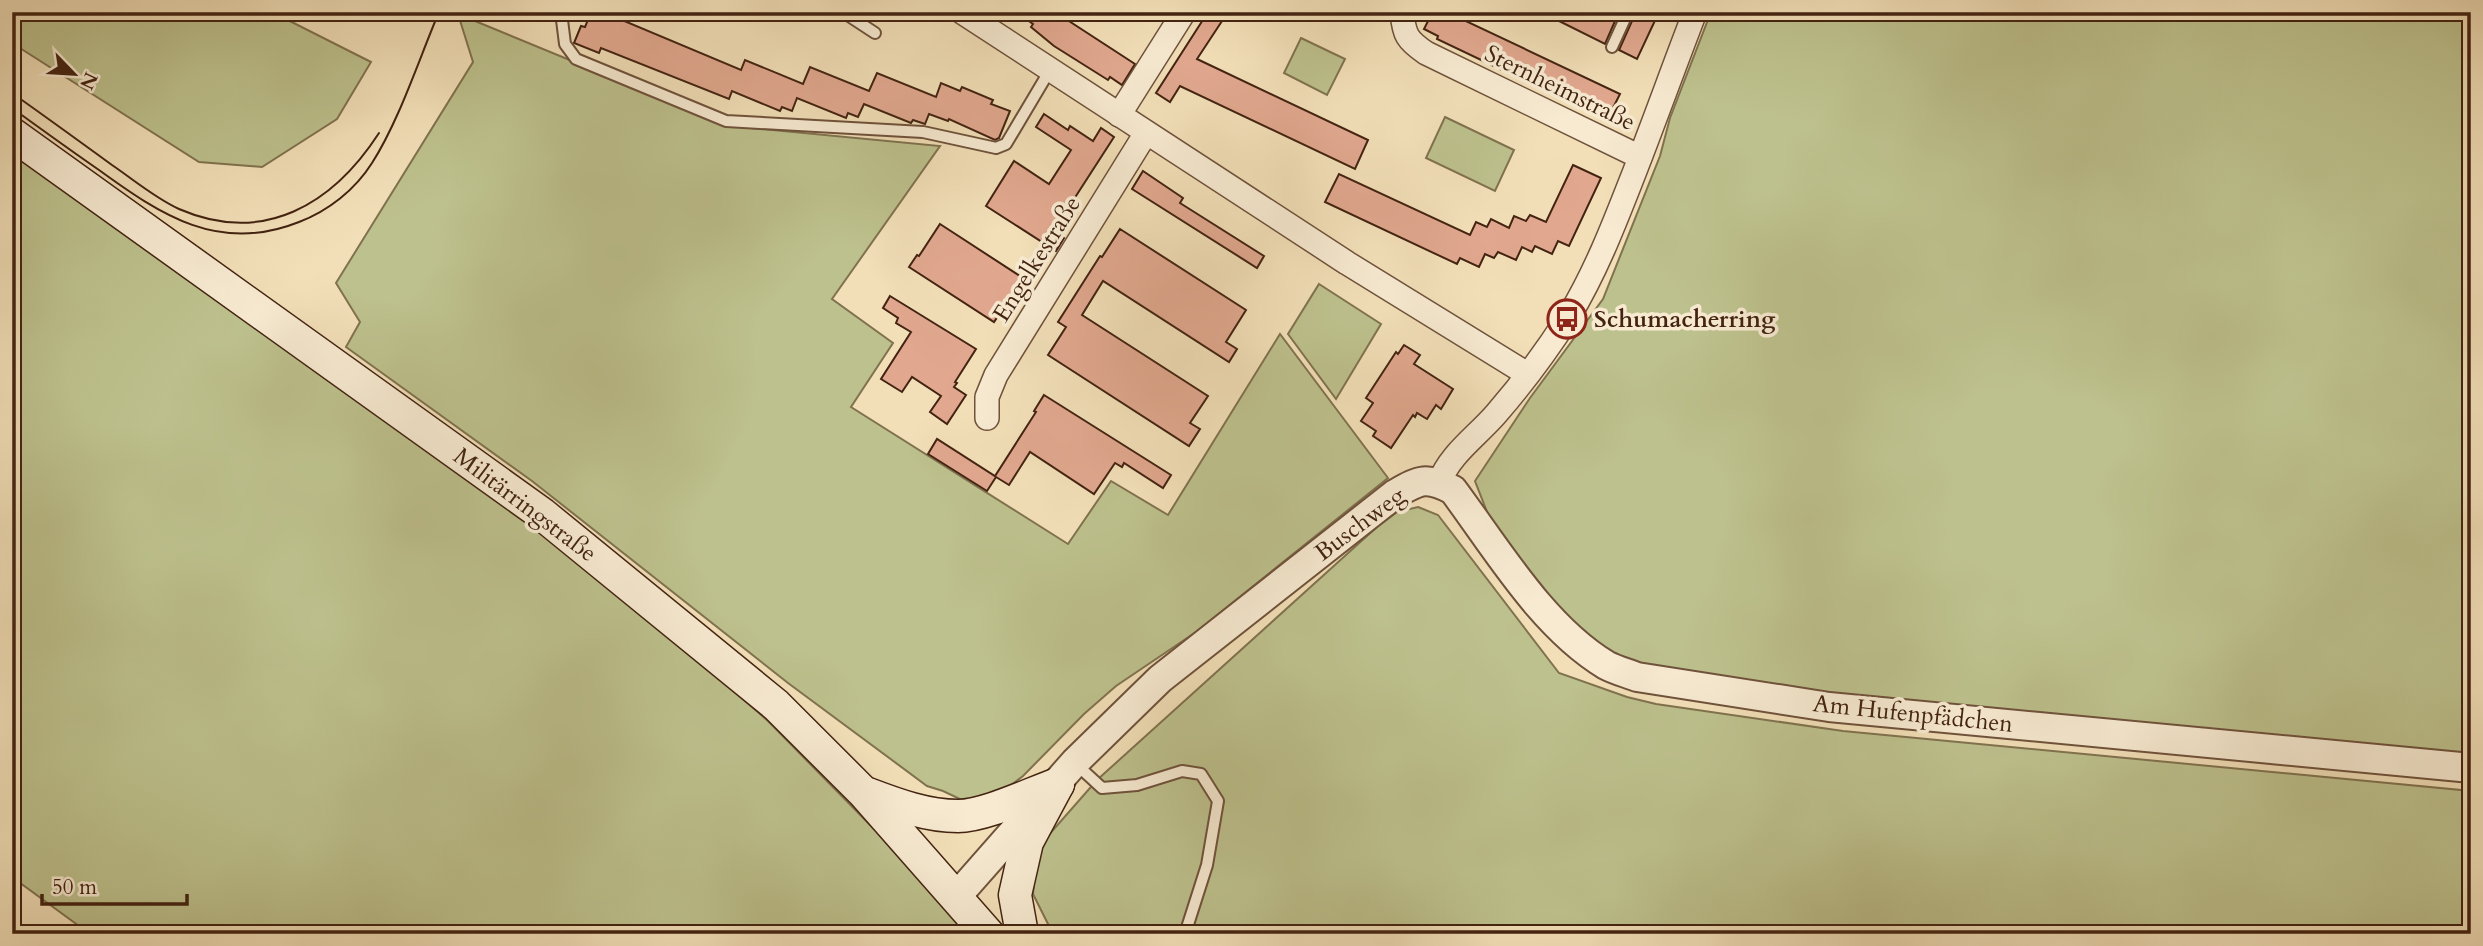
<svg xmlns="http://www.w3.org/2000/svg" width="2483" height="946" font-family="Cardo,serif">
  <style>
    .green { fill: #bdc18d; stroke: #80724f; stroke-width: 2 }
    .building { fill: #e1a88f; stroke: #432311; stroke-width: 2 }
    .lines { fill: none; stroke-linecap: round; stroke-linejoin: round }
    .service-casing { stroke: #6f523b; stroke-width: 14 }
    .minor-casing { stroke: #6f523b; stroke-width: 26 }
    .tertiary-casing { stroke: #6f523b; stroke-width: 32 }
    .secondary-casing { stroke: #432311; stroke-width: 35 }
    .service { stroke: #f7ead1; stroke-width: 10 }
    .minor { stroke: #f7ead1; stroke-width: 23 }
    .tertiary { stroke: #f7ead1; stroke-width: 28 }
    .secondary { stroke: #f7ead1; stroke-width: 32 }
    .tram { stroke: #432311; stroke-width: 2 }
    .labels { text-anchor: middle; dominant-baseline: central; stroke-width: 7; stroke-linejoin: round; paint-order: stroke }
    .street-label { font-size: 24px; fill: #432311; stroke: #f7ead1 }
    .poi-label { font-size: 24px; font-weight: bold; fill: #432311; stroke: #f7ead1; text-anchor: start }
  </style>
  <rect width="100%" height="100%" fill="#f2dfb8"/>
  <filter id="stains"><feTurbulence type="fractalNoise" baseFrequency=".00286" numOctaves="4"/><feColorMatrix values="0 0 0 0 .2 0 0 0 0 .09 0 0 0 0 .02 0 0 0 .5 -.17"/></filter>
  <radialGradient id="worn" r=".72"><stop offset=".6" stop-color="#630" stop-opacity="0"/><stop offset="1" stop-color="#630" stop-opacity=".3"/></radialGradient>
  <g class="green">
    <polygon points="12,12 272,12 371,62 337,119 262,167 199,162 12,43"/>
    <polygon points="1711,12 2471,12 2471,758 1741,685 1623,661 1590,639 1548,597 1489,517 1475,481 1530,398 1603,299 1660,156 1670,118"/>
    <polygon points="458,14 730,126 940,146 832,299 893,343 851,407 1068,544 1111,481 1168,515 1280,334 1388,478 1196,632 1116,686 1084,714 1023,776 1010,786 995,795 964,801 943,791 927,786 788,683 532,481 346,347 360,322 336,283 473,62"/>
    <polygon points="1301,38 1345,59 1327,95 1284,73"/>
    <polygon points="1445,117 1514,150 1495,191 1426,158"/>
    <polygon points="12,148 460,470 660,626 768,721 877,832 967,934 90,934 12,877"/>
    <polygon points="1319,284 1381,324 1336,399 1288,334"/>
    <polygon points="1418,507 1438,515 1559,673 1627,697 1656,704 1843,731 2471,791 2471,934 1053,934 1033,894 1036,862 1046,838 1097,780 1378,526 1397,512"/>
  </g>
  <g class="building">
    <polygon points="591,12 619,12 617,18 741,70 745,60 803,84 810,67 869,91 877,73 936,97 941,83 960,91 962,87 993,100 991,104 1010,111 999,138 995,140 949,119 948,121 929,114 925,124 913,120 911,123 864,104 858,117 848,113 846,118 797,98 792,111 782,107 780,111 732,91 729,99 601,48 599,53 574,43 581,26 585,27"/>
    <polygon points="1016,12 1055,12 1135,64 1122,85 1110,77 1108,80 1054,46 1031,27 1033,24"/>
    <polygon points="1208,12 1216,12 1224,18 1197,59 1368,140 1355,169 1180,86 1170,102 1156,93"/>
    <polygon points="1541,12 1619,12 1605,44"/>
    <polygon points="1636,12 1659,12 1637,59 1619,50"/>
    <polygon points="1432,13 1446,20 1449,13 1620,94 1607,120 1437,39 1438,36 1424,29"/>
    <polygon points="1044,114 1068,130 1070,126 1093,141 1101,128 1114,137 1056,227 1054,232 1064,238 1056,251 986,206 1014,161 1049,184 1071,150 1036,127"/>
    <polygon points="1573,165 1601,178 1569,246 1558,241 1552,254 1535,246 1532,252 1522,247 1516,260 1498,252 1494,258 1485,254 1479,267 1460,258 1457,264 1325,202 1339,174 1470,235 1476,222 1487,227 1491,219 1509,228 1514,216 1526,221 1530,215 1546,222"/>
    <polygon points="1143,171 1183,198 1180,203 1264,256 1257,268 1132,189"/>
    <polygon points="940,224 1023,278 994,322 909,267 917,255 919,256"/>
    <polygon points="1120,229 1246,310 1226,342 1237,349 1229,362 1103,281 1082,315 1208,396 1190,423 1200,429 1189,446 1048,355 1066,327 1058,322 1100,256 1102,257"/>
    <polygon points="890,296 976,349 955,382 957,383 954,387 966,395 947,424 930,412 941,396 912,377 902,392 881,379 911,332 896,323 898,318 883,308"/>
    <polygon points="1404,345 1420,355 1414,364 1453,389 1441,409 1436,405 1427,419 1417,413 1415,417 1413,415 1391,448 1373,436 1376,431 1361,421 1373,403 1366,398 1396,352 1398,354"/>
    <polygon points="1044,395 1171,475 1163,488 1124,463 1122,467 1115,463 1094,494 1030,452 1009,485 996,477 987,491 928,454 937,439 995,476 1036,412 1034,411"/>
  </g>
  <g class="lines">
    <g class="service-casing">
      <g id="service">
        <polyline points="561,12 565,44 576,59 726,121 923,132 996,148 1006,144 1050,70"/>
        <polyline points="843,12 875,33"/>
        <polyline points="1612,47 1628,12"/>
        <polyline points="1076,764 1102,788 1137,785 1182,771 1201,774 1218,801 1207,865 1185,934"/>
      </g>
    </g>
    <g class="minor-casing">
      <g id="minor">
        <polyline points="962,12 1347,263 1527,374"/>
        <path d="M1402 12C1404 35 1407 40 1426 53L1640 157"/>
        <polyline points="1119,115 1184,12"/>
        <polyline points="987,418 987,397 996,375 1146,133"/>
        <path d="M1439 483C1450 454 1476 437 1496 414 1522 384 1548 349 1569 316 1595 273 1613 227 1631 181 1653 125 1673 69 1695 12"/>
      </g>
    </g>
    <g class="tertiary-casing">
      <path id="tertiary" d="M957 896 1075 762 1160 679 1395 494C1420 480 1426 476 1453 490 1497 549 1542 626 1606 665 1615 670 1627 673 1637 677L1829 707 2471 768"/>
    </g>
    <g class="secondary-casing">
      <g id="secondary">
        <polyline points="12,134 542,514 776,705 864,793 988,934"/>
        <path d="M868 794C897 805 927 816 958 816 985 816 1032 793 1058 784"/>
        <polyline points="1022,934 1015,895 1027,842 1058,784"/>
      </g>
    </g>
    <use href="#service" class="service"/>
    <use href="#minor" class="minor"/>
    <use href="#tertiary" class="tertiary"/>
    <use href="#secondary" class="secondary"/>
    <g class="tram">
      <path d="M12 93C46 117 79 141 112 165 134 180 155 198 179 209 264 246 333 204 379 133"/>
      <path d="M12 108C41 129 70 150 99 170 161 215 219 254 299 222 328 211 355 190 372 163 399 121 419 59 439 12"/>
    </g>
  </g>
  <defs>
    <g id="bus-ring" transform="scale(2.0125)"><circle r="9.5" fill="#f7ead1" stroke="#8f2418" stroke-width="1.5"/><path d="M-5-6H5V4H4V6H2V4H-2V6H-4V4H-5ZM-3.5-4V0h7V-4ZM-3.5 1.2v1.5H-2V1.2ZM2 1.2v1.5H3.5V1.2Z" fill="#8f2418"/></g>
  </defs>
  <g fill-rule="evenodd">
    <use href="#bus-ring" x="1567" y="319"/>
  </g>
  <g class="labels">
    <g class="street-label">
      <text transform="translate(1560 88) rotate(26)">Sternheimstraße</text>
      <text transform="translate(1037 259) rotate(-58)">Engelkestraße</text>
      <text transform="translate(525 505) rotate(37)">Militärringstraße</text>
      <text transform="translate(1360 524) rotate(-37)">Buschweg</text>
      <text transform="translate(1913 714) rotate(6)">Am Hufenpfädchen</text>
    </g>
    <g class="poi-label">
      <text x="1594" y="319">Schumacherring</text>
    </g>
  </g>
  <rect width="2483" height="946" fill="none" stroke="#f2dfb8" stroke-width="42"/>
  <rect x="14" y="14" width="2455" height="918" fill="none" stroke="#432311" stroke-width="3.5"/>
  <rect x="21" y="21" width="2441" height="904" fill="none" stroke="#432311" stroke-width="2"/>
  <g transform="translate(74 74) rotate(115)" stroke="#f7ead1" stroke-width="5" paint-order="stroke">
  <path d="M0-5L12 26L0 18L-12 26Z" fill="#432311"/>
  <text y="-10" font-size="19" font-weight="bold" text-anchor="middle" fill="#432311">N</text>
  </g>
  <path d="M42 894v10h145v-10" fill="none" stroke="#432311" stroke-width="3.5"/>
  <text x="52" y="894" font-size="21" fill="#432311" stroke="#f7ead1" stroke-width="5" paint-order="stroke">50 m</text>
  <rect width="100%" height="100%" filter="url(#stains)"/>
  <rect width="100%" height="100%" fill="url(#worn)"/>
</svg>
